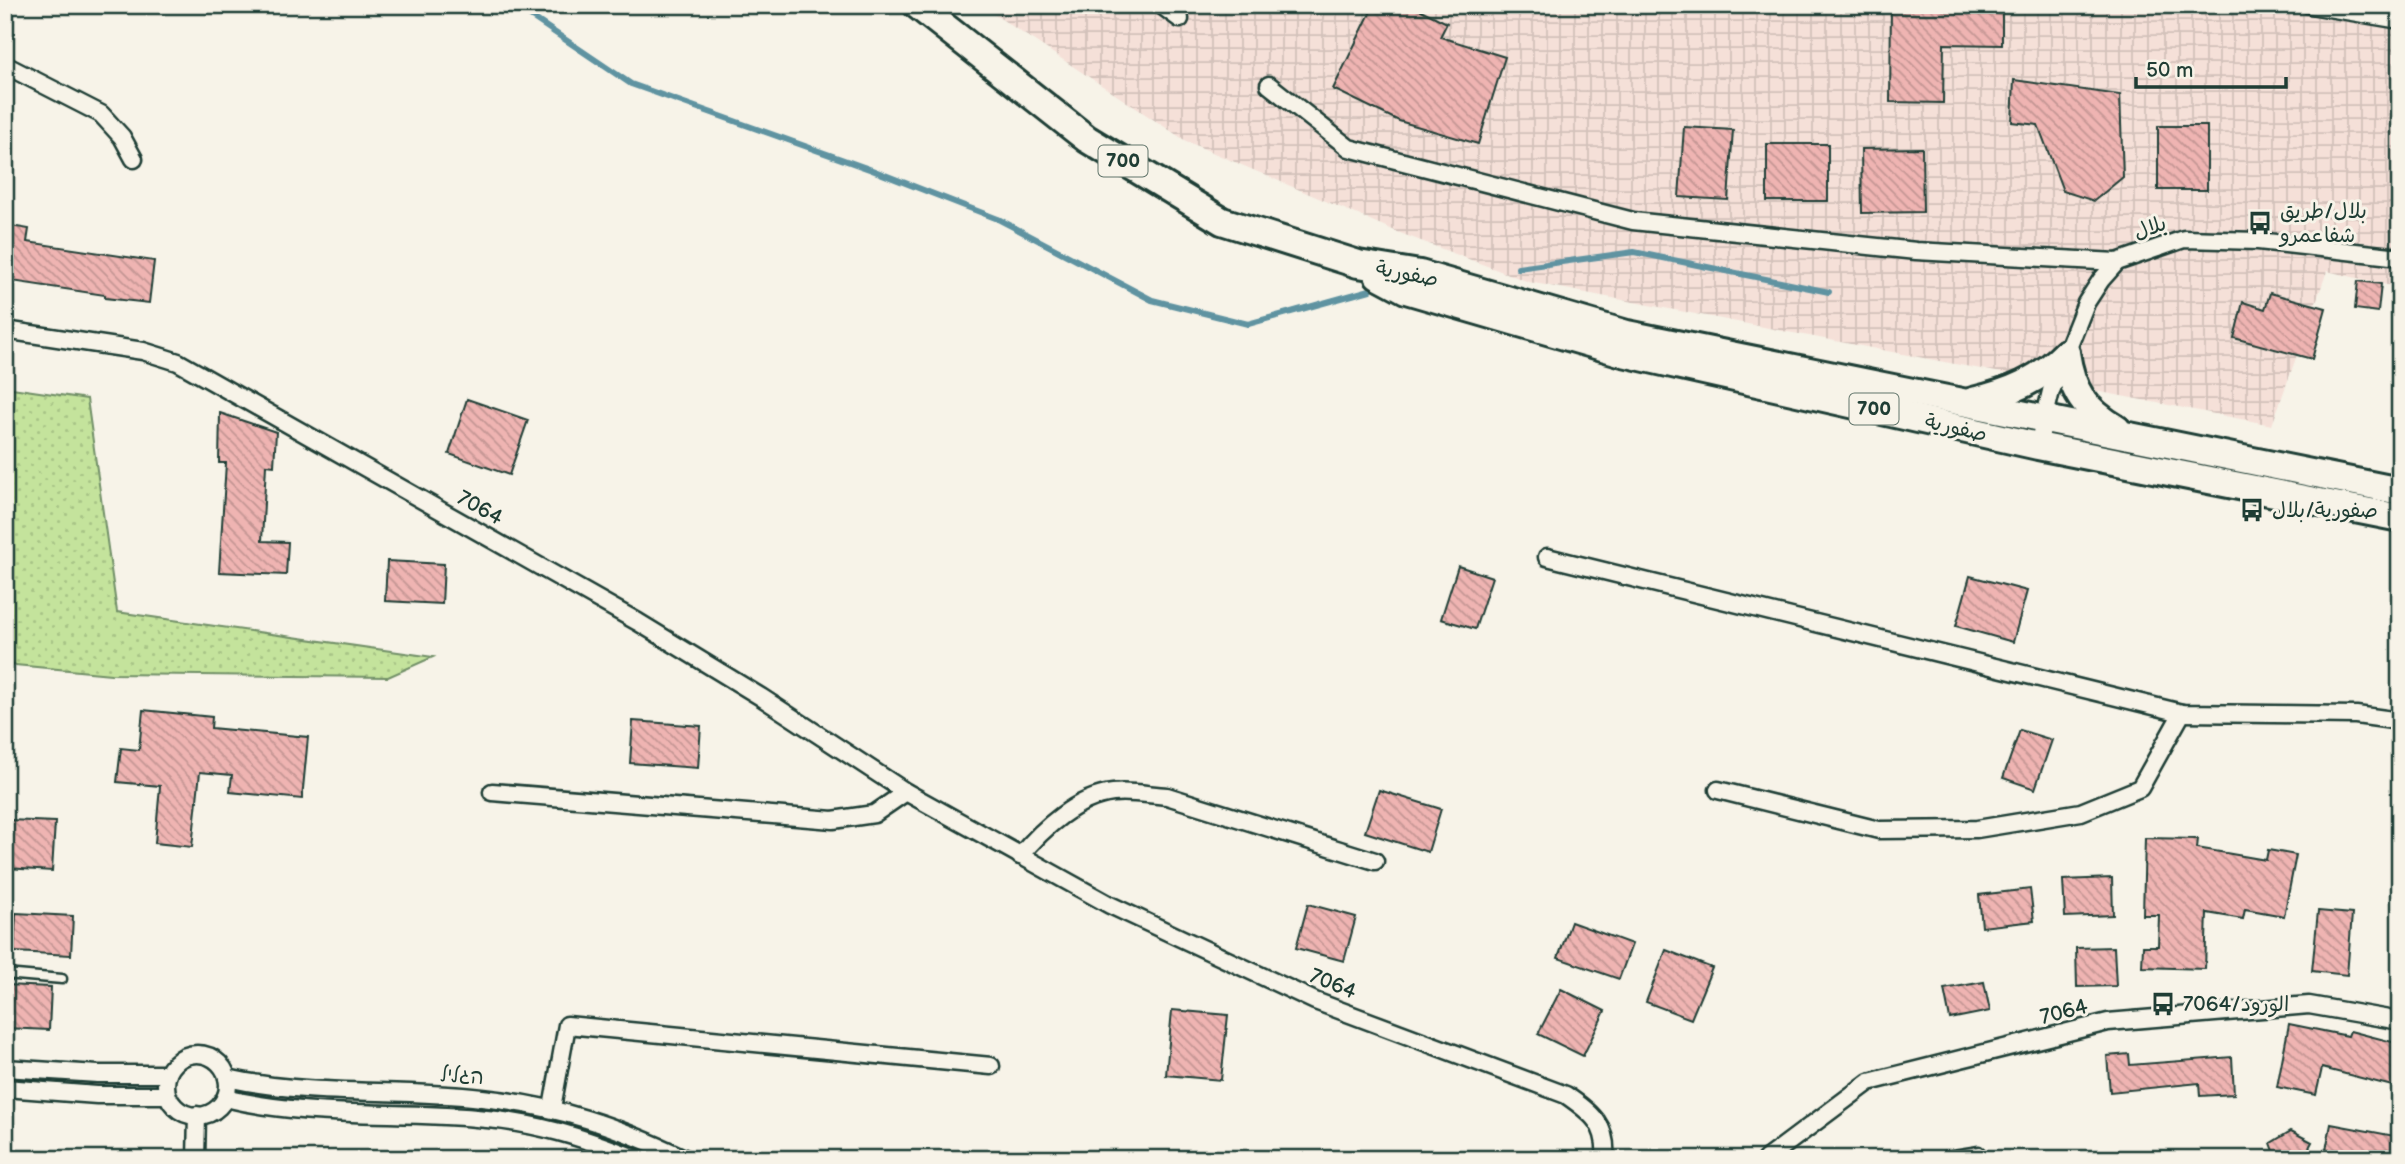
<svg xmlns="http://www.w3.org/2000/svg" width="2405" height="1164" font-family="'Balsamiq Sans','Playpen Sans Arabic','Playpen Sans Hebrew',sans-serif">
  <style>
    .industrial { fill: url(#industrial-grid) }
    .grass { fill: url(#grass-dots); stroke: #729068; stroke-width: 2 }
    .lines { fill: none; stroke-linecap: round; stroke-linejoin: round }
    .stream { stroke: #5e93a1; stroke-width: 6 }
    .building { fill: url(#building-back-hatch); stroke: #1f3d34; stroke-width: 2 }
    .service-casing { stroke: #1f3d34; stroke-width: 13 }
    .minor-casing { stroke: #1f3d34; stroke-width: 21 }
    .primary-casing { stroke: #1f3d34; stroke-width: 32 }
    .service { stroke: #f7f3e8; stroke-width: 8 }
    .minor { stroke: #f7f3e8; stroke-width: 16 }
    .primary { stroke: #f7f3e8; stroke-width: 26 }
    .labels { text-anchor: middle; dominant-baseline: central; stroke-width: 6; stroke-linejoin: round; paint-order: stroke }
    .shield { fill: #f7f3e8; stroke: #60746a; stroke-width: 2 }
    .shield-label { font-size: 19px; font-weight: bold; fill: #1f3d34 }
    .poi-label { font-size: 21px; fill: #1f3d34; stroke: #f7f3e8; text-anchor: start }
    .street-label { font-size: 21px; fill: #1f3d34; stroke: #f7f3e8 }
  </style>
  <defs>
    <pattern id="industrial-grid" width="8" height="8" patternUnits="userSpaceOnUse" patternTransform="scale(1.75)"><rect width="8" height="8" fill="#f5e0d8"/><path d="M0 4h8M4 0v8" fill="none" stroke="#d2c1ba"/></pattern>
    <pattern id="grass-dots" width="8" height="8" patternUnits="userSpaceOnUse" patternTransform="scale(1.75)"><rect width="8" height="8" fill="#c4e39c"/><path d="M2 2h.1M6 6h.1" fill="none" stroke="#a8c487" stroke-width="1.8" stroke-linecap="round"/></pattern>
    <pattern id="building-back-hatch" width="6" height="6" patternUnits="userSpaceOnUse" patternTransform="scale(1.75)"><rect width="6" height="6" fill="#efb4b2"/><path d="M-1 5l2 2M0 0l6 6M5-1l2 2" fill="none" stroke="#c19492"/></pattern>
  </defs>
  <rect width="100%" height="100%" fill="#f7f3e8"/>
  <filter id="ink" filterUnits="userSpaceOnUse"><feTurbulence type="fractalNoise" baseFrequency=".0143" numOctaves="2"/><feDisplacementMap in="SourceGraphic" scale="14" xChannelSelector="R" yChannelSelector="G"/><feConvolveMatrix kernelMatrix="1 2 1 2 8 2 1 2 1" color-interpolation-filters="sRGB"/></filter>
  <g filter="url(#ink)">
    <polygon class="industrial" points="980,5 2400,5 2400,288 2327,271 2272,425 1529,282 1400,233 1186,141"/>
    <polygon class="grass" points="5,387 87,399 117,612 433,657 388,677 111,674 5,664"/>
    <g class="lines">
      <g class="stream">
        <polyline points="514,5 631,84 872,170 998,219 1152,300 1248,324 1370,290"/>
        <polyline points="1518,268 1634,252 1829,292"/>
      </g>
    </g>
    <g class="building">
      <polygon points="1374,5 1411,5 1447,23 1440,37 1505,57 1478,144 1399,121 1333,89"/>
      <polygon points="1891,5 2002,5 2002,45 1944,44 1943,103 1890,102"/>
      <polygon points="2014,80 2120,95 2123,177 2094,201 2063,191 2038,125 2012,122"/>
      <rect x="2158" y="126" width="49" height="64"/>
      <polygon points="1684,127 1733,130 1728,200 1679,197"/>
      <rect x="1767" y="144" width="61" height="57"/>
      <polygon points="1922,148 1923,212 1862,213 1861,149"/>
      <polygon points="5,225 29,229 27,242 154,261 149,303 105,298 105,295 5,280"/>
      <polygon points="2358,281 2381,284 2378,312 2355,309"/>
      <polygon points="2270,293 2326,308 2312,359 2234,338 2243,302 2265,309"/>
      <polygon points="467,399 528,420 509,475 449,454"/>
      <polygon points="220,413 276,432 274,466 266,465 262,541 288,542 286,575 219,572 226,463 219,463"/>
      <polygon points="387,561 444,564 442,604 385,601"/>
      <polygon points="1458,566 1492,577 1475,629 1441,619"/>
      <polygon points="1970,576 2027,591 2013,642 1956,626"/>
      <polygon points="143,710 212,717 211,728 308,737 302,799 230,792 232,775 200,772 192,847 155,843 160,786 117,782 121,748 139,750"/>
      <polygon points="633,721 701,726 698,768 630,763"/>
      <polygon points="2020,730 2052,740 2035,789 2003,778"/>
      <polygon points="1379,790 1441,809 1428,852 1365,832"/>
      <polygon points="9,820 55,822 52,871 7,868 5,831 8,831"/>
      <polygon points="2145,838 2198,839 2197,848 2266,860 2268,850 2296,855 2284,916 2245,909 2243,919 2207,913 2205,969 2142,967 2143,946 2158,946 2159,915 2143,915"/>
      <polygon points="2112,878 2113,915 2065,917 2063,880"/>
      <polygon points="2030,889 2034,921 1982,927 1979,895"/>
      <polygon points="1308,904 1356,917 1344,961 1296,948"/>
      <polygon points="2318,911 2352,914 2347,975 2312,971"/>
      <polygon points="16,913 73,916 71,955 14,952"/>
      <polygon points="1571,922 1632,944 1619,979 1558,958"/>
      <polygon points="2114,947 2116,986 2077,987 2076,948"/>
      <polygon points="1666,950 1712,968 1691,1019 1646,1002"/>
      <polygon points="1984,982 1990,1011 1950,1019 1944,989"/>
      <polygon points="5,985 51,987 49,1030 5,1028"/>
      <polygon points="1561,989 1605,1011 1583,1056 1538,1034"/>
      <polygon points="1172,1010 1228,1015 1221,1080 1166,1075"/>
      <polygon points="2289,1024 2348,1036 2350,1031 2400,1044 2400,1088 2322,1068 2316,1095 2277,1087"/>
      <polygon points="2129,1054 2130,1065 2232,1057 2234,1094 2200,1096 2199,1083 2110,1092 2107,1056"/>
      <polygon points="2331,1124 2400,1137 2400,1159 2376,1159 2326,1150"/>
      <polygon points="2291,1131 2312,1142 2303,1159 2277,1159 2271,1143"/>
    </g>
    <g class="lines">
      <g class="service-casing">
        <g id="service">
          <polyline points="5,974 62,979"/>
          <polyline points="1947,1156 1979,1151 1987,1159"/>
        </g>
      </g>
      <g class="minor-casing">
        <g id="minor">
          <polyline points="1161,5 1180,19"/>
          <polyline points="2310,5 2400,20"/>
          <polyline points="5,65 101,114 122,137 134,159"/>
          <polyline points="1269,85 1349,148 1633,221 1916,251 2117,262"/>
          <path d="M5 330 143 351 178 362 638 622 761 697 906 792 1110 905 1315 1001 1566 1095C1592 1113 1608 1125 1605 1159"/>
          <polyline points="2038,446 2051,391 2086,303 2101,280 2117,262 2184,239 2258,241 2400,257"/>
          <polyline points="1547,557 2182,713 2356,715 2400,721"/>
          <polyline points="1718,790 1879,830 1977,829 2081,812 2140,788 2182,713"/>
          <polyline points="492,792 833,820 874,814 906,792"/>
          <path d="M1020 856C1042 829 1077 797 1113 793 1131 791 1150 795 1167 796L1375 861"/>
          <circle cx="197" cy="1085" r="31"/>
          <polyline points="5,1068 98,1074 168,1074"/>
          <path d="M227 1078C311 1097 397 1088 482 1098 558 1106 617 1126 686 1159"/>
          <polyline points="5,1088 97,1095 167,1095"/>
          <path d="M225 1098C307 1118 392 1111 476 1118 535 1122 582 1137 637 1159"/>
          <polyline points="552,1108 567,1025 991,1066"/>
          <polyline points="196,1159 197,1115"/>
          <polyline points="1766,1159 1869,1082 2108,1022 2309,1005 2400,1021"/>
        </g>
      </g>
      <g class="primary-casing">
        <g id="primary">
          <polyline points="917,5 1087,139 1222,221 1358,264 1420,274 1627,334 2400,491"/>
          <polyline points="1378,275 1406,290 1623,353 2038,446 2400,518"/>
          <path d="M2066 353C2072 392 2084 409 2117 429"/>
          <path d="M1973 401C2011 392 2038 381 2066 353"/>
        </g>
      </g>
      <use href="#service" class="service"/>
      <use href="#minor" class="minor"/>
      <use href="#primary" class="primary"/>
    </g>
  </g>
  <defs>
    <g id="bus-bare" transform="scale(1.89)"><path d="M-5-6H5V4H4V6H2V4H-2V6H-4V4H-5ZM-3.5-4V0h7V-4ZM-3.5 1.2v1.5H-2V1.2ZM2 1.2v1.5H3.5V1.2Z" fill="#1f3d34" stroke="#f7f3e8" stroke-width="2.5" paint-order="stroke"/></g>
  </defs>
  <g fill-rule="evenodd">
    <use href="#bus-bare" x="2260" y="223"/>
    <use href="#bus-bare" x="2252" y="510"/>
    <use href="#bus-bare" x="2163" y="1004"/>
  </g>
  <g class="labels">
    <g class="shield">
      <rect x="1098.5" y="145.5" width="49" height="31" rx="5"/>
      <rect x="1849.5" y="393.5" width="49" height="31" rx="5"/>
    </g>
    <g class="shield-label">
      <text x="1123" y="161">700</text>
      <text x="1874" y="409">700</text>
    </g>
    <g class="poi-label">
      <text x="2280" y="211">بلال/طريق<tspan x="2280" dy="24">شفاعمرو</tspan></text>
      <text x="2272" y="510">صفورية/بلال</text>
      <text x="2183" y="1004">الورود/7064</text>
    </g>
    <g class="street-label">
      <text transform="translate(2150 228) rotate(-19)">بلال</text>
      <text transform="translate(1407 274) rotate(11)">صفورية</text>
      <text transform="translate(1956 428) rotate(13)">صفورية</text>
      <text transform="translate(480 508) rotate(29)">7064</text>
      <text transform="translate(1333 984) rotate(22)">7064</text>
      <text transform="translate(2064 1012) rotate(-14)">7064</text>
      <text transform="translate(462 1076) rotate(4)">הגליל</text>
    </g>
  </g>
  <rect width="2405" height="1164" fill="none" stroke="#f7f3e8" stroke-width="28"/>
  <rect x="14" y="14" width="2377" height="1136" fill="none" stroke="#1f3d34" stroke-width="2.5" filter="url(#ink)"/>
  <path d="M2136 77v10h150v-10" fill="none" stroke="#1f3d34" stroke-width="3.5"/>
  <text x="2146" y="77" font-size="21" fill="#1f3d34" stroke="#f7f3e8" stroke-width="5" paint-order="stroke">50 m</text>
</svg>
